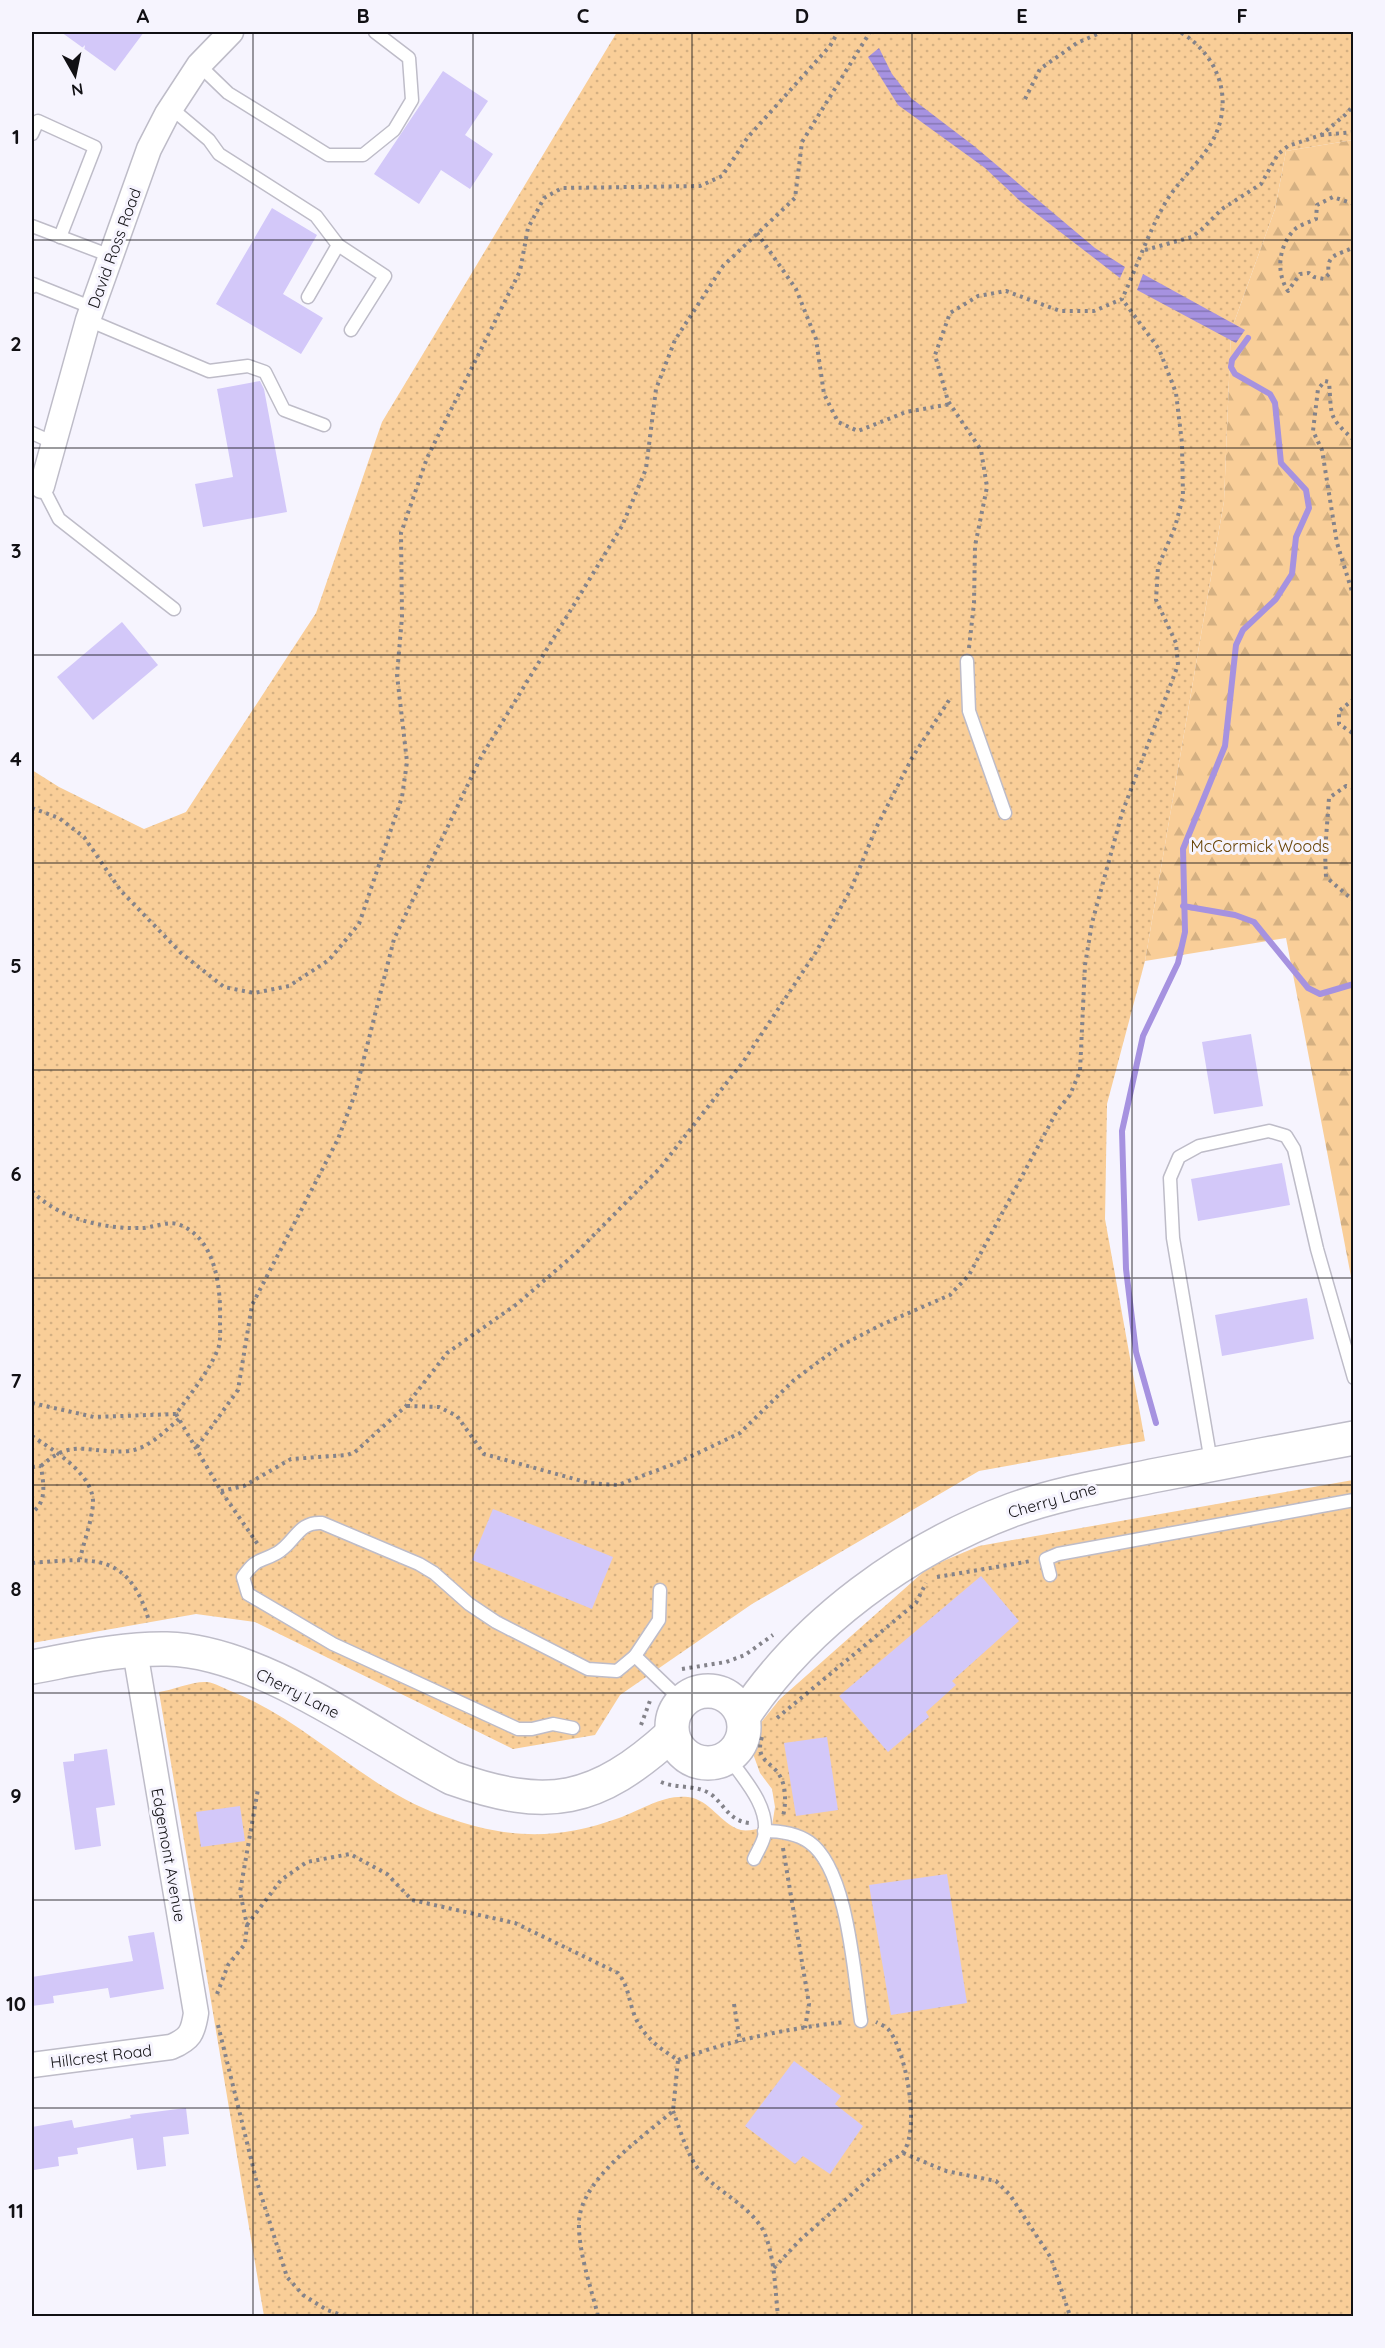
<svg xmlns="http://www.w3.org/2000/svg" width="1385" height="2348" font-family="Quicksand,sans-serif">
  <style>
    .green { fill: url(#green-dots) }
    .forest { fill: url(#forest-firs) }
    .water { fill: url(#water-rules) }
    .lines { fill: none; stroke-linecap: round; stroke-linejoin: round }
    .stream { stroke: #a692e0; stroke-width: 6 }
    .building { fill: #d3c8f9 }
    .lane-casing { stroke: #bebcc8; stroke-width: 15 }
    .street-casing { stroke: #bebcc8; stroke-width: 27 }
    .secondary-casing { stroke: #bebcc8; stroke-width: 36 }
    .path { stroke: #84838a; stroke-width: 4; stroke-dasharray: 3 4.5; stroke-linecap: butt }
    .lane { stroke: #fff; stroke-width: 12 }
    .street { stroke: #fff; stroke-width: 24 }
    .secondary { stroke: #fff; stroke-width: 33 }
    .grid { fill: none; stroke: #111014; stroke-width: 1.5; stroke-opacity: 0.55 }
    .labels { text-anchor: middle; dominant-baseline: central; stroke-width: 6; stroke-linejoin: round; paint-order: stroke }
    .street-label { font-size: 16px; fill: #111014; stroke: #f6f4fe }
    .park-label { font-size: 16px; fill: #674204; stroke: #f6f4fe }
    .neatline { fill: none; stroke: #111014; stroke-width: 2 }
    .grid-label { font-size: 20px; text-anchor: middle; font-weight: bold; fill: #111014 }
  </style>
  <defs>
    <pattern id="green-dots" width="8" height="8" patternUnits="userSpaceOnUse" patternTransform="scale(1.5)"><rect width="8" height="8" fill="#f9ce98"/><path d="M2 2h.1M6 6h.1" fill="none" stroke="#d4b082" stroke-width="1.8" stroke-linecap="round"/></pattern>
    <pattern id="forest-firs" width="22" height="20" patternUnits="userSpaceOnUse" patternTransform="scale(1.5)"><rect width="22" height="20" fill="#f9ce98"/><path d="M5 1l3.5 6h-7zM16 11l3.5 6h-7z" fill="#d4b082"/></pattern>
    <pattern id="water-rules" width="6" height="5" patternUnits="userSpaceOnUse" patternTransform="scale(1.5)"><rect width="6" height="5" fill="#a692e0"/><path d="M0 2.5h6" fill="none" stroke="#8676b4"/></pattern>
  </defs>
  <rect width="100%" height="100%" fill="#f6f4fe"/>
  <g class="green">
    <polygon points="617,32 1353,32 1353,140 1286,151 1275,209 1231,331 1224,501 1145,961 1107,1104 1105,1219 1145,1441 979,1471 752,1604 620,1695 595,1735 513,1749 255,1622 196,1614 32,1643 32,770 59,787 144,829 186,812 316,613 382,422"/>
    <path d="M1353 1480V2316H264L159 1692C173 1690 193 1681 207 1682 215 1683 225 1689 233 1692 309 1722 365 1789 443 1816 507 1839 555 1841 619 1818 640 1810 665 1794 688 1797 711 1800 720 1824 741 1830 750 1832 764 1827 772 1826L775 1807 772 1789 760 1773 752 1751 755 1730 780 1699 929 1567 979 1546Z"/>
  </g>
  <polygon class="forest" points="1353,140 1353,1287 1286,938 1145,961 1224,501 1231,331 1275,209 1286,151"/>
  <g class="water">
    <polygon points="879,48 892,74 911,98 974,146 1095,248 1125,267 1120,278 1020,201 985,168 898,105 868,57"/>
    <polygon points="1143,274 1245,330 1236,343 1137,290"/>
  </g>
  <g class="lines">
    <g class="stream">
      <polyline points="1183,906 1235,915 1254,922 1308,988 1320,994 1354,984"/>
      <polyline points="1156,1423 1136,1352 1126,1269 1122,1131 1143,1036 1178,963 1185,932 1183,849 1225,746 1236,645 1243,630 1276,599 1292,574 1296,537 1309,508 1306,490 1281,463 1275,403 1270,394 1235,374 1231,367 1232,360 1248,338"/>
    </g>
  </g>
  <g class="building">
    <polygon points="61,32 144,32 115,71"/>
    <polygon points="443,71 488,101 465,135 493,154 470,189 441,170 419,204 374,174"/>
    <polygon points="272,208 317,235 283,294 323,318 301,354 216,304"/>
    <polygon points="260,381 264,389 287,512 203,527 195,484 233,477 217,389"/>
    <polygon points="122,622 158,665 93,720 57,677"/>
    <polygon points="1251,1034 1263,1106 1214,1114 1202,1042"/>
    <polygon points="1282,1163 1290,1205 1198,1221 1191,1179"/>
    <polygon points="1307,1298 1314,1339 1222,1356 1215,1315"/>
    <polygon points="493,1509 613,1557 592,1609 472,1560"/>
    <polygon points="981,1576 1019,1621 952,1681 956,1685 926,1712 929,1717 888,1752 839,1696"/>
    <polygon points="827,1737 838,1810 796,1816 784,1743"/>
    <polygon points="107,1749 115,1805 96,1808 101,1846 75,1850 63,1762 74,1761 74,1754"/>
    <polygon points="240,1806 245,1841 201,1847 196,1812"/>
    <polygon points="947,1874 967,2003 891,2015 869,1885"/>
    <polygon points="154,1932 164,1989 110,1998 108,1988 53,1996 54,2003 32,2006 32,1977 133,1961 128,1936"/>
    <polygon points="794,2061 841,2096 835,2104 863,2126 830,2174 803,2156 795,2164 745,2126"/>
    <polygon points="186,2108 189,2134 163,2137 166,2166 137,2170 133,2138 77,2148 78,2154 58,2157 59,2166 34,2170 32,2127 72,2120 74,2128 131,2118 130,2115"/>
  </g>
  <g class="lines">
    <g class="lane-casing">
      <g id="lane">
        <polyline points="199,65 228,93 328,155 363,155 394,130 412,100 409,58 375,32"/>
        <polyline points="171,108 209,140 219,154 316,216 338,245 385,276 351,330"/>
        <polyline points="32,134 38,121 95,147 60,237"/>
        <polyline points="32,226 111,256"/>
        <polyline points="32,287 33,284 93,308"/>
        <polyline points="308,297 338,245"/>
        <polyline points="88,320 209,371 248,366 265,372 284,410 324,425"/>
        <polyline points="32,433 54,443"/>
        <polyline points="37,484 42,486 59,519 174,609"/>
        <polyline points="967,661 969,711 1005,813"/>
        <polyline points="1211,1462 1173,1238 1170,1178 1179,1157 1199,1146 1269,1131 1286,1136 1294,1149 1317,1249 1354,1378"/>
        <polyline points="1050,1575 1046,1559 1058,1554 1354,1500"/>
        <polyline points="635,1656 682,1701"/>
        <path d="M573 1728 553 1724 532 1729H518L333 1644 248 1594 243 1577C257 1557 259 1563 277 1553 295 1543 298 1521 322 1523L419 1564 434 1573 469 1604 496 1622 588 1669 617 1671 635 1656 659 1620 660 1590"/>
        <path d="M728 1757C744 1779 771 1808 764 1837 762 1845 757 1852 754 1859"/>
        <path d="M764 1831C779 1831 796 1833 809 1842 848 1869 854 1975 861 2021"/>
      </g>
    </g>
    <g class="street-casing">
      <g id="street">
        <polyline points="42,486 88,320 149,149 167,114 199,65 231,32"/>
        <path d="M32 2065 171 2047C190 2039 193 2033 196 2013L135 1651"/>
      </g>
    </g>
    <g class="secondary-casing">
      <g id="secondary">
        <path d="M32 1667C76 1659 122 1648 167 1649 260 1651 370 1735 452 1778 548 1812 596 1803 672 1734"/>
        <circle cx="708" cy="1727" r="36"/>
        <path d="M743 1717C805 1623 907 1549 1012 1510 1059 1493 1109 1485 1157 1475 1223 1462 1288 1450 1354 1438"/>
      </g>
    </g>
    <g class="path">
      <polyline points="1025,99 1040,69 1077,43 1102,32"/>
      <polyline points="1321,135 1354,132"/>
      <path d="M1354 204 1333 197 1317 205 1316 219C1310 222 1299 225 1294 230 1278 247 1276 273 1288 291L1300 274 1309 273 1314 277 1324 279 1329 274C1325 253 1340 255 1354 247"/>
      <polyline points="757,233 796,289 816,339 824,394 838,422 858,431 906,412 951,404"/>
      <polyline points="1145,250 1192,237 1202,229 1222,209 1261,184 1278,154 1288,146 1321,135 1345,115 1354,105"/>
      <path d="M1354 440C1327 416 1332 416 1329 382L1325 381 1318 389 1313 431 1322 450 1337 543 1354 598"/>
      <path d="M969 648 974 603 975 546 987 487 981 450 948 401 935 355 950 313 978 296 1006 291 1060 311H1094L1122 299C1136 269 1147 236 1163 207 1175 184 1196 167 1210 145 1236 103 1220 56 1180 32"/>
      <polyline points="1354,699 1339,711 1339,724 1354,734"/>
      <polyline points="1354,788 1346,786 1329,798 1325,852 1326,877 1354,901"/>
      <polyline points="32,808 59,818 84,837 121,891 181,953 224,987 254,993 289,986 329,960 359,924 402,797 407,762 397,675 402,617 401,533 427,458 520,271 528,228 544,198 562,188 700,186 722,176 748,137 830,46 838,32"/>
      <path d="M32 1191C59 1219 104 1229 141 1228 152 1228 167 1221 177 1224 216 1236 221 1288 220 1321 220 1330 221 1341 218 1349 208 1373 191 1393 176 1414"/>
      <polyline points="32,1403 94,1417 176,1414"/>
      <polyline points="407,1406 439,1407 457,1416 484,1454 589,1483 618,1485 679,1462 740,1433 794,1380 840,1346 881,1325 950,1295 969,1275 1057,1111 1070,1095 1080,1071 1085,965 1092,923 1122,813 1178,665 1176,643 1156,600 1158,567 1175,527 1183,497 1182,443 1176,393 1159,349 1122,299"/>
      <polyline points="176,1414 221,1491 259,1546"/>
      <path d="M32 1436C53 1450 94 1474 93 1503 92 1521 84 1541 80 1559"/>
      <polyline points="197,1447 238,1390 252,1305 338,1139 355,1094 394,939 481,757 622,526 646,469 656,389 675,340 723,266 795,198 802,142 870,32"/>
      <path d="M41 1466C74 1436 90 1455 129 1451 149 1448 164 1432 179 1419"/>
      <path d="M32 1467 41 1466C43 1482 48 1502 32 1512"/>
      <polyline points="221,1491 244,1486 291,1459 347,1455 355,1452 406,1406 447,1353 517,1304 576,1253 660,1168 743,1062 816,952 851,889 876,828 912,758 951,697"/>
      <path d="M32 1563C93 1558 129 1552 149 1621"/>
      <polyline points="937,1577 1031,1561"/>
      <polyline points="682,1669 726,1662 745,1655 773,1635"/>
      <polyline points="777,1718 916,1603 926,1583"/>
      <polyline points="641,1725 651,1698"/>
      <path d="M762 1737C754 1762 773 1761 781 1778 786 1788 786 1805 783 1816"/>
      <path d="M661 1782C677 1789 697 1784 712 1795 725 1806 730 1821 749 1823"/>
      <polyline points="783,1848 809,2004 805,2028"/>
      <path d="M247 1925 281 1880 307 1862 350 1854 387 1874 412 1900 515 1923 618 1973C627 1984 628 1995 632 2008 639 2033 657 2047 678 2060L673 2111C642 2138 582 2178 579 2221 578 2252 591 2287 598 2316"/>
      <polyline points="217,1994 228,1965 245,1944 247,1925 240,1892 258,1789"/>
      <polyline points="734,2004 740,2042"/>
      <polyline points="218,2025 256,2179 287,2277 303,2295 327,2310 344,2316"/>
      <path d="M678 2060C730 2040 790 2028 845 2022"/>
      <path d="M673 2111C680 2129 687 2155 699 2170 717 2192 753 2207 765 2234 775 2260 775 2290 778 2316"/>
      <polyline points="903,2153 946,2171 996,2181 1010,2195 1051,2258 1070,2316"/>
      <path d="M774 2268 799 2241 888 2162C893 2159 901 2156 904 2151 920 2127 906 2050 888 2029 885 2026 880 2024 876 2022"/>
    </g>
    <use href="#lane" class="lane"/>
    <use href="#street" class="street"/>
    <use href="#secondary" class="secondary"/>
  </g>
  <path class="grid" d="M253 32V2316M473 32V2316M692 32V2316M912 32V2316M1132 32V2316M32 240H1354M32 448H1354M32 655H1354M32 863H1354M32 1070H1354M32 1278H1354M32 1485H1354M32 1693H1354M32 1900H1354M32 2108H1354"/>
  <g class="labels">
    <g class="street-label">
      <text transform="translate(114 248) rotate(-70)">David Ross Road</text>
      <text transform="translate(1052 1500) rotate(-16)">Cherry Lane</text>
      <text transform="translate(298 1693) rotate(27)">Cherry Lane</text>
      <text transform="translate(169 1855) rotate(80)">Edgemont Avenue</text>
      <text transform="translate(101 2056) rotate(-7)">Hillcrest Road</text>
    </g>
    <g class="park-label">
      <text x="1260" y="846">McCormick Woods</text>
    </g>
  </g>
  <rect width="1385" height="2348" fill="none" stroke="#f6f4fe" stroke-width="66"/>
  <g transform="translate(75 75) rotate(171)" stroke="#f6f4fe" stroke-width="4.5" paint-order="stroke">
  <path d="M0-4.5L10 22L0 15L-10 22Z" fill="#111014"/>
  <text y="-9" font-size="16" font-weight="bold" text-anchor="middle" fill="#111014">N</text>
  </g>
  <rect x="33" y="33" width="1319" height="2282" class="neatline"/>
  <g class="grid-label">
    <text x="143" y="23">A</text>
    <text x="363" y="23">B</text>
    <text x="583" y="23">C</text>
    <text x="802" y="23">D</text>
    <text x="1022" y="23">E</text>
    <text x="1242" y="23">F</text>
    <text x="16" y="144">1</text>
    <text x="16" y="351">2</text>
    <text x="16" y="558">3</text>
    <text x="16" y="766">4</text>
    <text x="16" y="973">5</text>
    <text x="16" y="1181">6</text>
    <text x="16" y="1388">7</text>
    <text x="16" y="1596">8</text>
    <text x="16" y="1803">9</text>
    <text x="16" y="2011">10</text>
    <text x="16" y="2218">11</text>
  </g>
</svg>
